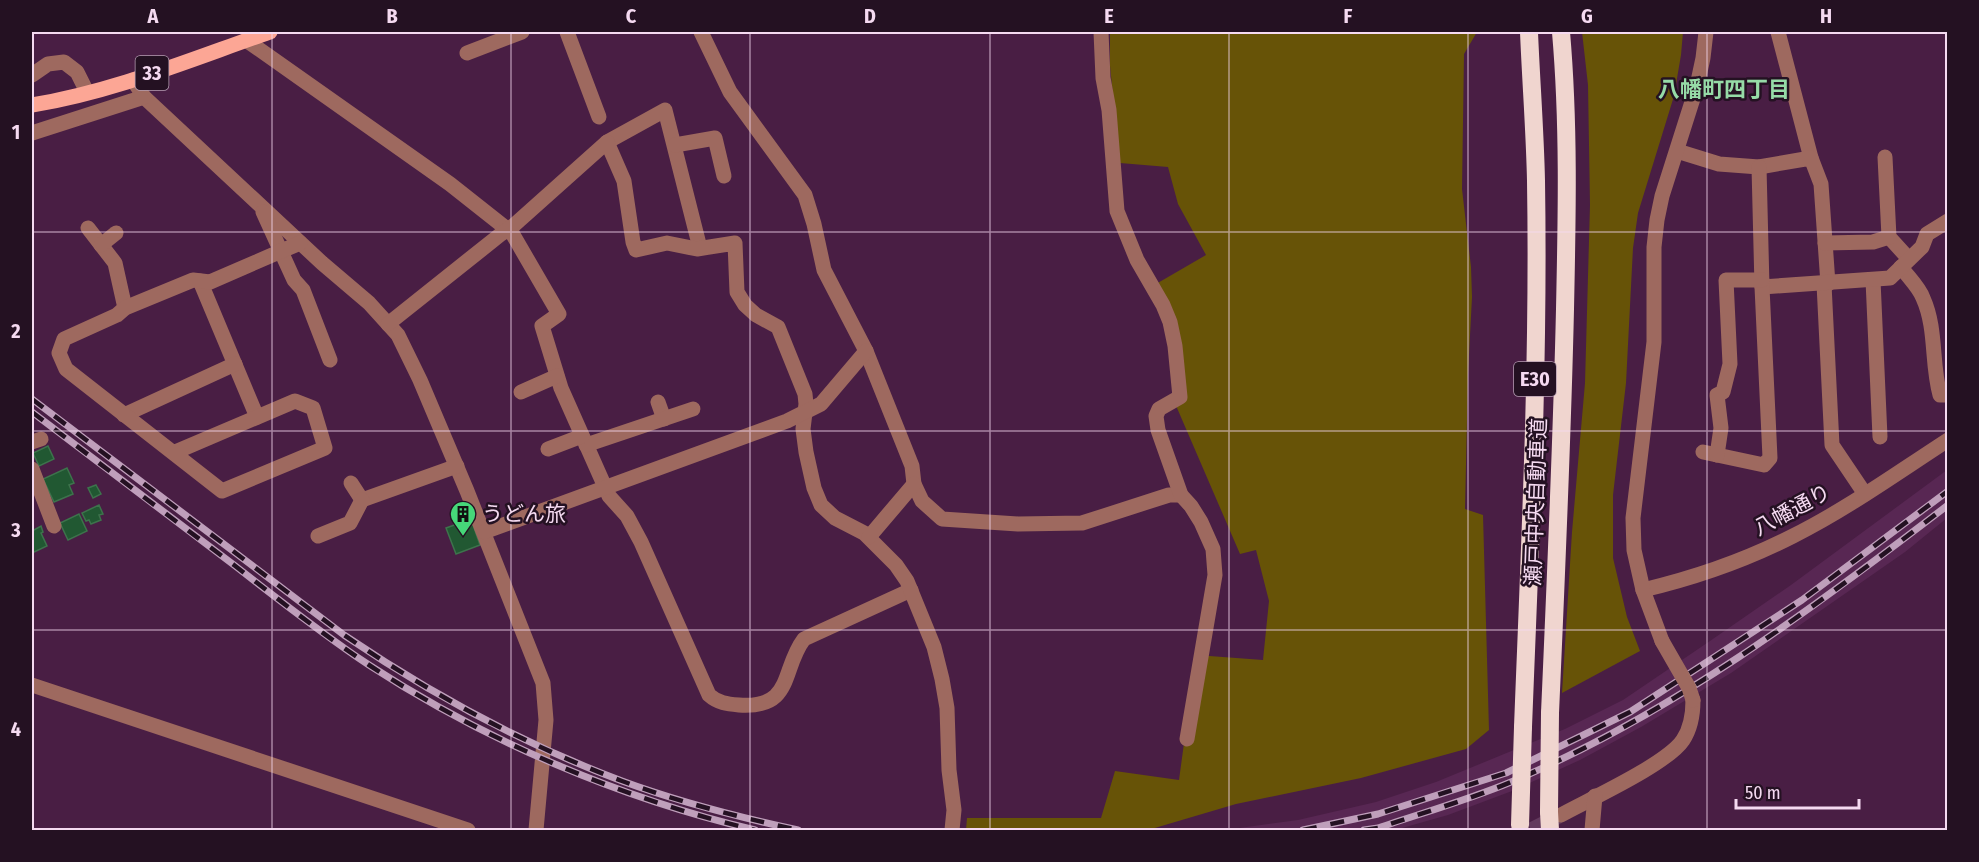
<svg xmlns="http://www.w3.org/2000/svg" width="1979" height="862" font-family="'Fira Sans Condensed','Noto Sans JP',sans-serif">
  <style>
    .built { fill: #582753 }
    .green { fill: #675307 }
    .building { fill: #215832; stroke: #3d734c; stroke-width: 1.5 }
    .lines { fill: none; stroke-linecap: round; stroke-linejoin: round }
    .minor-tunnel { stroke: #633a5e; stroke-width: 15; stroke-dasharray: 15 8; stroke-linecap: butt }
    .minor { stroke: #9e695f; stroke-width: 15 }
    .major { stroke: #fca695; stroke-width: 15 }
    .highway { stroke: #f0d5cf; stroke-width: 18 }
    .rail-casing { stroke: #bf9fbb; stroke-width: 7 }
    .rail { stroke: #241122; stroke-width: 4.5; stroke-dasharray: 14; stroke-linecap: butt }
    .minor-bridge { stroke: #9e695f; stroke-width: 15 }
    .highway-bridge { stroke: #f0d5cf; stroke-width: 18 }
    .grid { fill: none; stroke: #f5daf1; stroke-width: 1.5; stroke-opacity: 0.55 }
    .labels { text-anchor: middle; dominant-baseline: central; stroke-width: 5; stroke-linejoin: round; paint-order: stroke }
    .shield { fill: #241122; stroke: #b69eb3; stroke-width: 1.5 }
    .shield-label { font-size: 20px; font-weight: bold; fill: #f5daf1 }
    .street-label { font-size: 21px; fill: #f5daf1; stroke: #241122 }
    .poi-label { font-size: 21px; fill: #f5daf1; stroke: #241122; text-anchor: start }
    .neighbourhood-label { font-size: 22px; font-weight: bold; fill: #96dba7; stroke: #241122 }
    .neatline { fill: none; stroke: #f5daf1; stroke-width: 2 }
    .grid-label { font-size: 20px; text-anchor: middle; font-weight: bold; fill: #f5daf1 }
  </style>
  <rect width="100%" height="100%" fill="#491e44"/>
  <polygon class="built" points="1947,470 1947,518 1905,552 1731,673 1641,727 1580,760 1512,791 1448,815 1395,830 1225,830 1298,820 1376,802 1436,782 1565,729 1623,700 1710,641 1791,585"/>
  <g class="green">
    <polygon points="1110,32 1477,32 1464,54 1462,189 1471,267 1472,297 1468,374 1465,509 1483,515 1489,730 1466,749 1361,778 1236,804 1148,830 966,830 967,818 1101,818 1115,771 1179,780 1196,655 1263,660 1269,601 1256,550 1240,554 1174,401 1178,387 1156,284 1206,255 1178,204 1168,167 1120,163 1110,66"/>
    <polygon points="1582,32 1683,32 1681,55 1674,96 1638,213 1633,248 1626,383 1613,495 1613,558 1627,617 1640,651 1562,693 1572,532 1585,383 1590,205 1588,85"/>
  </g>
  <g class="building">
    <polygon points="48,446 54,459 39,466 33,453"/>
    <polygon points="67,468 74,483 69,485 73,494 54,502 43,479"/>
    <polygon points="96,485 101,494 93,498 88,488"/>
    <polygon points="99,505 103,514 99,515 101,520 91,524 89,520 86,521 82,513"/>
    <polygon points="79,514 87,531 68,540 60,523"/>
    <polygon points="471,519 480,545 456,554 446,528"/>
    <polygon points="41,526 43,532 41,533 47,546 32,553 32,531"/>
  </g>
  <g class="lines">
    <polyline class="minor-tunnel" points="1531,830 1559,816"/>
    <g class="minor">
      <polyline points="567,32 599,117"/>
      <polyline points="701,32 730,92 805,195 814,224 824,270 866,351 912,466 914,484 922,501 942,519 1018,524 1082,523 1169,495 1181,495"/>
      <polyline points="1101,32 1103,78 1109,110 1117,211 1137,260 1163,305 1170,322 1175,346 1180,397 1159,409 1156,416 1158,430 1181,495 1191,506 1201,522 1213,549 1215,575 1187,739"/>
      <polyline points="1778,32 1811,158"/>
      <path d="M246 40 450 184 512 233 559 314 542 326 561 388 609 496 627 516 641 542 709 695C718 703 727 704 739 705 794 709 781 669 804 639L911 590"/>
      <polyline points="467,53 522,32"/>
      <polyline points="32,75 48,64 64,62 77,72 87,92"/>
      <polyline points="133,80 144,97 322,263 369,303 398,335 420,380 467,491 543,683 546,720 536,830"/>
      <polyline points="32,133 144,97"/>
      <polyline points="607,142 665,110 700,248"/>
      <polyline points="675,145 715,138 724,176"/>
      <polyline points="1677,151 1719,164 1759,167 1811,158 1821,184 1828,284"/>
      <polyline points="1885,157 1889,237 1909,259"/>
      <polyline points="263,212 294,280 303,290 330,360"/>
      <polyline points="88,228 115,263 125,308"/>
      <polyline points="1825,243 1873,242 1889,237"/>
      <polyline points="101,245 116,233"/>
      <path d="M1901 267C1908 277 1919 287 1923 298 1937 329 1931 363 1940 395H1948"/>
      <polyline points="1873,280 1880,437"/>
      <polyline points="200,281 257,417"/>
      <polyline points="1824,284 1832,445 1865,494"/>
      <polyline points="1762,287 1890,278 1922,247 1927,234 1948,221"/>
      <polyline points="388,324 501,234 513,226 607,142 624,181 633,242 636,250 667,243 697,249 735,243 737,292 745,305 756,315 778,327 805,394 806,404 803,429 806,452 814,488 821,505 835,518 864,533 896,565 907,581 934,647 942,679 947,708 949,770 954,810 952,830"/>
      <polyline points="521,392 557,376"/>
      <polyline points="658,402 664,419"/>
      <polyline points="124,415 235,364"/>
      <polyline points="32,442 41,439"/>
      <polyline points="586,445 693,409"/>
      <polyline points="548,449 582,436"/>
      <polyline points="1703,452 1764,465 1770,458 1762,287 1759,167"/>
      <polyline points="173,453 295,401 313,408 325,448 222,491 66,369 59,353 64,339 117,315 125,308 193,280 210,282 300,243"/>
      <polyline points="1717,455 1721,428 1717,395 1723,392 1730,364 1726,280 1762,280"/>
      <polyline points="32,469 54,526"/>
      <polyline points="351,483 362,500 457,466"/>
      <polyline points="484,532 787,421 821,404 866,351"/>
      <polyline points="318,536 350,523 362,500"/>
      <polyline points="869,537 914,484"/>
      <path d="M1643 590C1694 578 1746 560 1793 536 1847 509 1897 473 1948 440"/>
      <polyline points="1662,641 1643,590 1634,550 1633,518 1654,342 1654,247 1657,220 1662,196 1697,86 1703,58 1706,32"/>
      <polyline points="32,685 468,830"/>
      <path d="M1561 815C1590 799 1667 764 1683 740 1691 728 1693 714 1693 700"/>
      <polyline points="1592,830 1595,796"/>
    </g>
    <path class="major" d="M32 105C113 92 192 59 270 32"/>
    <g class="highway">
      <path d="M1550 713C1556 578 1562 443 1565 309 1567 216 1569 124 1561 32"/>
      <path d="M1523 727C1530 546 1539 363 1536 181 1535 132 1531 81 1529 32"/>
      <polyline points="1549,812 1550,830"/>
    </g>
    <g class="rail-casing">
      <g id="rail">
        <path d="M32 399 344 635C431 694 523 744 622 781 679 802 738 817 798 830"/>
        <path d="M32 412C99 463 166 514 234 565 278 599 322 634 369 665 486 741 619 798 755 830"/>
        <polyline points="1303,830 1378,814 1506,773 1630,712 1802,600 1948,491"/>
        <path d="M1364 830 1378 828C1422 813 1468 800 1511 782 1670 715 1811 610 1948 505"/>
      </g>
    </g>
    <use href="#rail" class="rail"/>
    <polyline class="minor-bridge" points="1662,641 1689,688 1693,700"/>
    <g class="highway-bridge">
      <polyline points="1549,812 1550,713"/>
      <polyline points="1520,825 1523,727"/>
    </g>
  </g>
  <path class="grid" d="M272 32V830M511 32V830M750 32V830M990 32V830M1229 32V830M1468 32V830M1707 32V830M32 232H1948M32 431H1948M32 630H1948"/>
  <defs>
    <g id="building-pin" transform="scale(1.35)"><path d="M0 17L-7.5 6A9.5 9.5 0 1 1 7.5 6Z" fill="#46d779" stroke="#241122"/><path d="M-4-6H4V6H1V3H-1V6H-4ZM-2.5-4.3h1.7v1.8h-1.7ZM.8-4.3h1.7v1.8H.8ZM-2.5-1h1.7V.8h-1.7ZM.8-1h1.7V.8H.8Z" fill="#111"/></g>
  </defs>
  <g fill-rule="evenodd">
    <use href="#building-pin" x="463" y="514"/>
  </g>
  <g class="labels">
    <g class="shield">
      <rect x="135.5" y="56" width="33" height="34" rx="4.5"/>
      <rect x="1514" y="362" width="42" height="34" rx="4.5"/>
    </g>
    <g class="shield-label">
      <text x="152" y="73">33</text>
      <text x="1535" y="379">E30</text>
    </g>
    <g class="street-label">
      <text transform="translate(1536 502) rotate(-88)">瀬戸中央自動車道</text>
      <text transform="translate(1792 510) rotate(-28)">八幡通り</text>
    </g>
    <g class="poi-label">
      <text x="482" y="514">うどん旅</text>
    </g>
    <g class="neighbourhood-label">
      <text x="1724" y="89">八幡町四丁目</text>
    </g>
  </g>
  <rect width="1979" height="862" fill="none" stroke="#241122" stroke-width="66"/>
  <path d="M1736 799v9h123v-9" fill="none" stroke="#f5daf1" stroke-width="3"/>
  <text x="1745" y="799" font-size="18" fill="#f5daf1" stroke="#241122" stroke-width="4.5" paint-order="stroke">50 m</text>
  <rect x="33" y="33" width="1913" height="796" class="neatline"/>
  <g class="grid-label">
    <text x="153" y="23">A</text>
    <text x="392" y="23">B</text>
    <text x="631" y="23">C</text>
    <text x="870" y="23">D</text>
    <text x="1109" y="23">E</text>
    <text x="1348" y="23">F</text>
    <text x="1587" y="23">G</text>
    <text x="1826" y="23">H</text>
    <text x="16" y="139">1</text>
    <text x="16" y="338">2</text>
    <text x="16" y="537">3</text>
    <text x="16" y="736">4</text>
  </g>
</svg>
